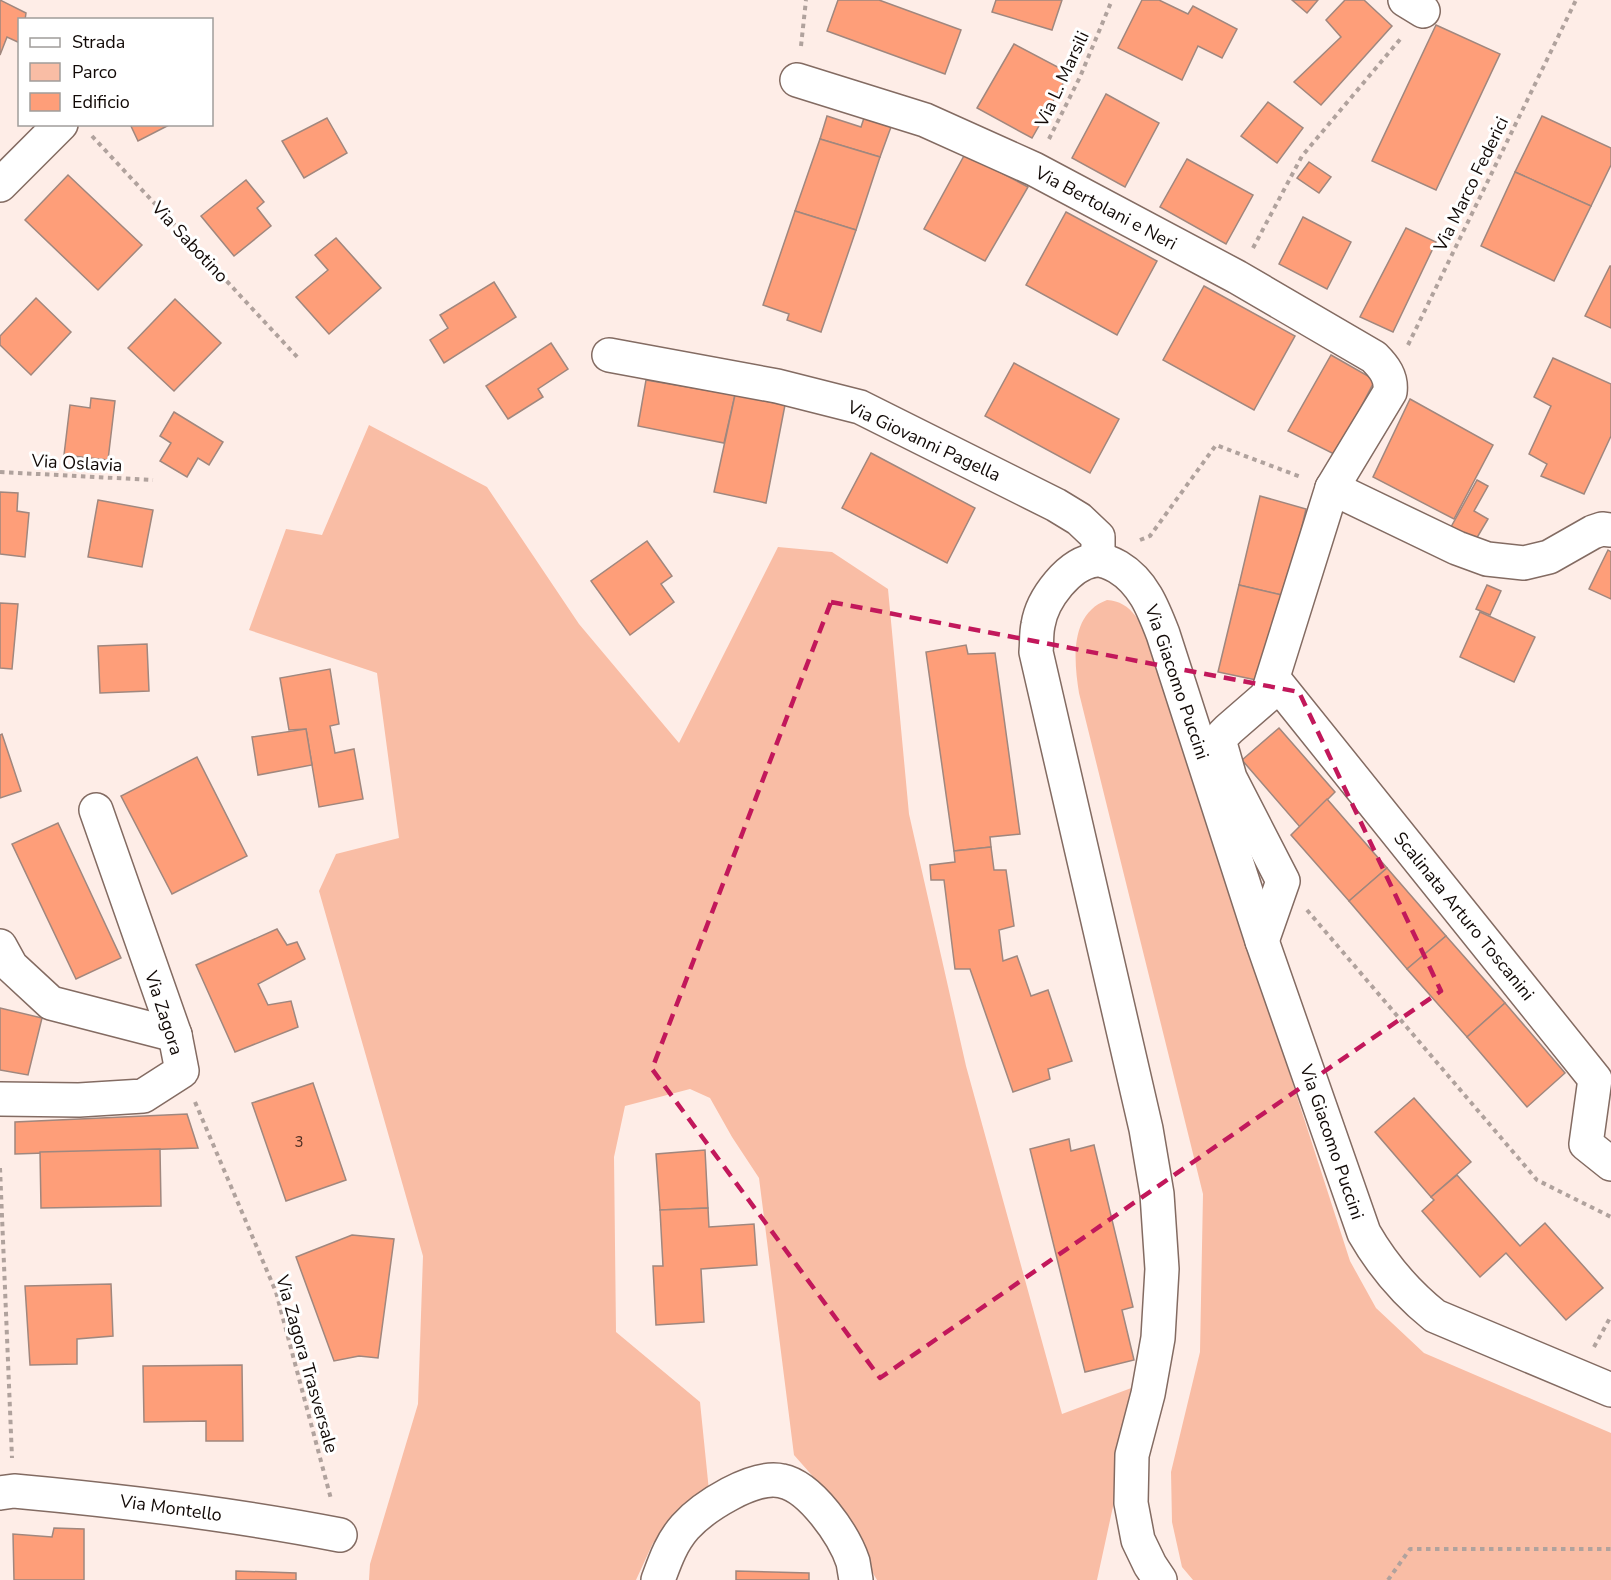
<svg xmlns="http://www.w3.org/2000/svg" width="1611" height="1580" font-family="'Nunito Sans',sans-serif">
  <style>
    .green { fill: #f9bda5 }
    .building { fill: #fe9e79; stroke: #a0877e; stroke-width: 1.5 }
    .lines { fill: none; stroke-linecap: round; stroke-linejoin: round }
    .minor-casing { stroke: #836b62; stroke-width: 36 }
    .path { stroke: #b0a29d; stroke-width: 4; stroke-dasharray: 4.5 4.5; stroke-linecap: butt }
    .minor { stroke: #fff; stroke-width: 33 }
    .marked { fill: none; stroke: #c2185b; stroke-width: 4.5; stroke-dasharray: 12 8; stroke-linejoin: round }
    .labels { text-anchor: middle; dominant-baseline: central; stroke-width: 6; stroke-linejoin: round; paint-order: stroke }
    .number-label { font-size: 15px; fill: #4c2e23 }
    .street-label { font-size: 18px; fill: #110906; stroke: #fff }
  </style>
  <rect width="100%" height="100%" fill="#feede7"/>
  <g class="green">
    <polygon points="369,425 487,487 579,624 679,743 778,547 832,552 888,589 909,814 966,1066 1062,1414 1134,1387 1114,1502 1097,1580 877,1580 824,1489 794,1455 759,1178 732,1137 710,1098 690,1089 625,1106 614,1157 616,1332 700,1402 709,1491 653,1543 636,1580 369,1580 370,1564 418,1404 423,1256 319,891 336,854 399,838 377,673 249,630 286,529 322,535"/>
    <path d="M1107 600C1132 601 1142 625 1151 644L1350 1261 1376 1308 1424 1353 1611 1433V1580H1193L1182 1567 1172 1522 1171 1472 1200 1352 1203 1194 1079 693C1074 661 1069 614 1107 600Z"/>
  </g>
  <g class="building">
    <polygon points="0,0 26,13 25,20 20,20 20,43 7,37 0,55"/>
    <polygon points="838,0 879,0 961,30 945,74 827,31"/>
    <polygon points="996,0 1062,0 1052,30 992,12"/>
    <polygon points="1142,0 1159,0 1188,14 1193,6 1237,29 1222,58 1198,46 1182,80 1118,48"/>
    <polygon points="1292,0 1318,0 1307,13"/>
    <polygon points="1345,0 1364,0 1392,26 1321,105 1294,82 1341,37 1326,20"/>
    <polygon points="1436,25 1500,54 1436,190 1372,161"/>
    <polygon points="1014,44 1069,73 1032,138 977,108"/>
    <polygon points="1106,94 1159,123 1125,187 1072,158"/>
    <polygon points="1268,102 1303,128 1277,163 1241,136"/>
    <polygon points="827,116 861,127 864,118 891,127 880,157 820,139"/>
    <polygon points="1542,116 1611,148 1611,165 1591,206 1515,172"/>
    <polygon points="327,118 347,153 304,178 282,141"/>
    <polygon points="130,124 171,124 138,141"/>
    <polygon points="820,139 880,157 856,230 795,211"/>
    <polygon points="965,154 1028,187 985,261 924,229"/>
    <polygon points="1187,159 1253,195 1226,244 1160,207"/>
    <polygon points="1309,162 1331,177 1319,193 1297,178"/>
    <polygon points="1515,172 1591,206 1554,281 1481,246"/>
    <polygon points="68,175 142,245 98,290 25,220"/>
    <polygon points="246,180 264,202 257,208 271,226 234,256 201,216"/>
    <polygon points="795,211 856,230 821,332 787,320 789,314 763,305"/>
    <polygon points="1066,212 1157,261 1117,335 1026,285"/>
    <polygon points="1303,217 1351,242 1327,289 1279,264"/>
    <polygon points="1406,228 1436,242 1393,332 1360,317"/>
    <polygon points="336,238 381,288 329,334 296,297 328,270 315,255"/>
    <polygon points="1610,266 1611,266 1611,328 1585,316"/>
    <polygon points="494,282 516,317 444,363 430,340 448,328 440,315"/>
    <polygon points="1204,286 1295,336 1254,410 1163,360"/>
    <polygon points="36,298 71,332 31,375 0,345 0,336"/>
    <polygon points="175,299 221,343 174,391 128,348"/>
    <polygon points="551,343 568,369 538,389 543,397 508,419 486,386"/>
    <polygon points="1331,355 1375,380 1336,455 1288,431"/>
    <polygon points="1553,358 1611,384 1611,436 1584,494 1541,476 1547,464 1529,454 1551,406 1534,397"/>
    <polygon points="1014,363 1119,419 1090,473 985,416"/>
    <polygon points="646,380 735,395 724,443 638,426"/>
    <polygon points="735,395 785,405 766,503 714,492"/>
    <polygon points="91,398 115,401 108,460 64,455 70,405 90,408"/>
    <polygon points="1410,399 1493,445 1454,519 1373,477"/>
    <polygon points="174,412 223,442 209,465 198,458 187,477 160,461 171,443 160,436"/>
    <polygon points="871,453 975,508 947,563 842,508"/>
    <polygon points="1477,480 1488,486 1474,511 1488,519 1475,541 1451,527"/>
    <polygon points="0,492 18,493 17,511 29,513 25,557 0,554"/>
    <polygon points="1260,496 1306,509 1286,596 1239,585"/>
    <polygon points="98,500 153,510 142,567 88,557"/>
    <polygon points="647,541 672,576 661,584 674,602 630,635 591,581"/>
    <polygon points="1608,550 1611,552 1611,599 1589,589"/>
    <polygon points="1239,585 1286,596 1266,682 1218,672"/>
    <polygon points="1487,585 1501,591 1490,615 1476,609"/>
    <polygon points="0,603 18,604 12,669 0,668"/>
    <polygon points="1480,612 1535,637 1514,682 1460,657"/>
    <polygon points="147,644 149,691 100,693 98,646"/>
    <polygon points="966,645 968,654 995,653 1020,834 990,837 991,847 954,851 926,652"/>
    <polygon points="330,669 339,724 330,726 335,753 354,749 363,799 319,807 306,729 289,730 280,678"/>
    <polygon points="1279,728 1335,792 1300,827 1242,760"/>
    <polygon points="306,729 312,765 258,775 252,737"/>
    <polygon points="2,734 21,791 0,798 0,735"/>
    <polygon points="197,757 247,856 172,894 121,796"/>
    <polygon points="1327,799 1387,868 1349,901 1291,835"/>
    <polygon points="58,823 121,958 76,979 12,844"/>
    <polygon points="991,847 994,870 1006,870 1014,926 999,930 1003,961 1017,956 1031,996 1048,990 1072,1061 1048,1069 1050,1079 1013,1092 970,969 955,969 944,880 931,880 930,865 955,862 954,851"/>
    <polygon points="1387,868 1446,936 1407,969 1349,901"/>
    <polygon points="277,929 287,945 297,942 305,959 258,984 268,1005 291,1001 298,1027 235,1052 196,965"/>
    <polygon points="1446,936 1505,1003 1467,1037 1407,969"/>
    <polygon points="1505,1003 1565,1073 1527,1107 1467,1037"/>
    <polygon points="0,1008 42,1018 28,1075 0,1070"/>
    <polygon points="313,1083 346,1180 286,1201 252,1103"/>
    <polygon points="1414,1098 1471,1162 1431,1197 1375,1132"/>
    <polygon points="187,1114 198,1148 15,1154 15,1122"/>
    <polygon points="1069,1139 1071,1151 1094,1145 1133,1307 1122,1310 1134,1360 1085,1372 1030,1149"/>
    <polygon points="160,1149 161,1206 41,1208 40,1152"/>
    <polygon points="705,1150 708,1208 660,1210 656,1154"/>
    <polygon points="1457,1175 1520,1246 1545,1223 1603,1288 1566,1320 1506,1253 1480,1277 1422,1211 1434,1200 1431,1197"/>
    <polygon points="708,1208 709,1227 754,1224 757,1265 701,1269 704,1322 656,1325 653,1266 663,1266 660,1210"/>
    <polygon points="352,1235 394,1239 378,1358 359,1356 334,1361 296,1257"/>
    <polygon points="111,1284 113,1336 77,1339 77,1364 30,1365 25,1286"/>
    <polygon points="242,1365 243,1441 206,1441 206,1421 144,1422 143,1366"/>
    <polygon points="54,1528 84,1529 84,1580 14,1580 13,1534 52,1537"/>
    <polygon points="236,1571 296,1573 296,1580 236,1580"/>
    <polygon points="736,1571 809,1573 809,1580 736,1580"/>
  </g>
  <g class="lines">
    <g class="minor-casing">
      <g id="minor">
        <polyline points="1405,0 1423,11"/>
        <path d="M797 80 925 120 1034 169 1237 277 1374 357C1384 367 1392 377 1390 392L1332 488 1267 696 1229 729 1223 735 1220 743 1230 778 1283 881 1262 941"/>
        <polyline points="0,185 61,124"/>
        <polyline points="609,355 777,386 860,407 1056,505 1079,519 1098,537 1098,559"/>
        <polyline points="1332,488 1457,548 1487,559 1524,563 1549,557 1593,532 1602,529 1611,530"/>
        <polyline points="1273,678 1595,1079 1586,1144 1611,1164"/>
        <polyline points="0,946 11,966 51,1003 175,1035"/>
        <polyline points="0,1099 79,1100 143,1096 182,1071 175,1035 96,810"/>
        <path d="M0 1493 14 1491C123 1501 232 1514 340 1535"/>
        <path d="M658 1580C665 1561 671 1543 685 1527 703 1507 754 1474 782 1481 811 1487 844 1535 853 1562 854 1568 855 1574 856 1580"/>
        <path d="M1160 1580 1150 1565 1138 1540 1131 1503 1132 1455 1148 1394 1158 1338 1162 1269 1157 1194 1146 1129 1036 652C1037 643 1036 634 1038 625 1042 599 1069 563 1096 560 1102 559 1113 564 1118 567 1143 582 1153 608 1163 634L1262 941 1364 1233C1383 1266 1405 1292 1435 1316L1611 1390"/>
      </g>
    </g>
    <g class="path">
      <polyline points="801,46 806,0"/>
      <polyline points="92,136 299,359"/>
      <polyline points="1049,139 1080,77 1112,0"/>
      <polyline points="1253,248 1302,156 1402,37"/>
      <polyline points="1408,345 1576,0"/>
      <polyline points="0,472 153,480"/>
      <polyline points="1140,540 1150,536 1216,445 1301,477"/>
      <polyline points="1307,910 1537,1180 1611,1217"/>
      <polyline points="195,1102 276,1292 331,1499"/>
      <polyline points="0,1168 12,1458"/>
      <polyline points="1594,1347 1611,1316"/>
      <polyline points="1388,1580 1410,1549 1611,1549"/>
    </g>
    <use href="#minor" class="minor"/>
  </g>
  <path class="marked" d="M831 602 1299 692 1441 991 880 1378 652 1069Z"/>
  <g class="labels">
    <g class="number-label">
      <text x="299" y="1142">3</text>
    </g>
    <g class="street-label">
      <text transform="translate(1062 79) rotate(-65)">Via L. Marsili</text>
      <text transform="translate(1471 184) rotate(-64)">Via Marco Federici</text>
      <text transform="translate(1106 208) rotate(28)">Via Bertolani e Neri</text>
      <text transform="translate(190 242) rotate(47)">Via Sabotino</text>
      <text transform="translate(924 441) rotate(25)">Via Giovanni Pagella</text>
      <text transform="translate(77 463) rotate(3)">Via Oslavia</text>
      <text transform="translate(1177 682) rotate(71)">Via Giacomo Puccini</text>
      <text transform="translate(1464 916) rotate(51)">Scalinata Arturo Toscanini</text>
      <text transform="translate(164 1013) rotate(72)">Via Zagora</text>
      <text transform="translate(1332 1142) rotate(71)">Via Giacomo Puccini</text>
      <text transform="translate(307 1364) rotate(74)">Via Zagora Trasversale</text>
      <text transform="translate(171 1508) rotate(8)">Via Montello</text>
    </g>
  </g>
  <rect x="18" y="18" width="195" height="108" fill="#ffffff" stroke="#a09d9b" stroke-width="1.5"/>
  <rect x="30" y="38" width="30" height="9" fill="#ffffff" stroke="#a09d9b" stroke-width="1.5"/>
  <text x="72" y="48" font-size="18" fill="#110906">Strada</text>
  <rect x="30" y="63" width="30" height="18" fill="#f9bda5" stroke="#a09d9b" stroke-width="1.5"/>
  <text x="72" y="78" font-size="18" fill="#110906">Parco</text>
  <rect x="30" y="93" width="30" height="18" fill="#fe9e79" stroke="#a09d9b" stroke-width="1.5"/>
  <text x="72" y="108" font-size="18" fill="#110906">Edificio</text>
</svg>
